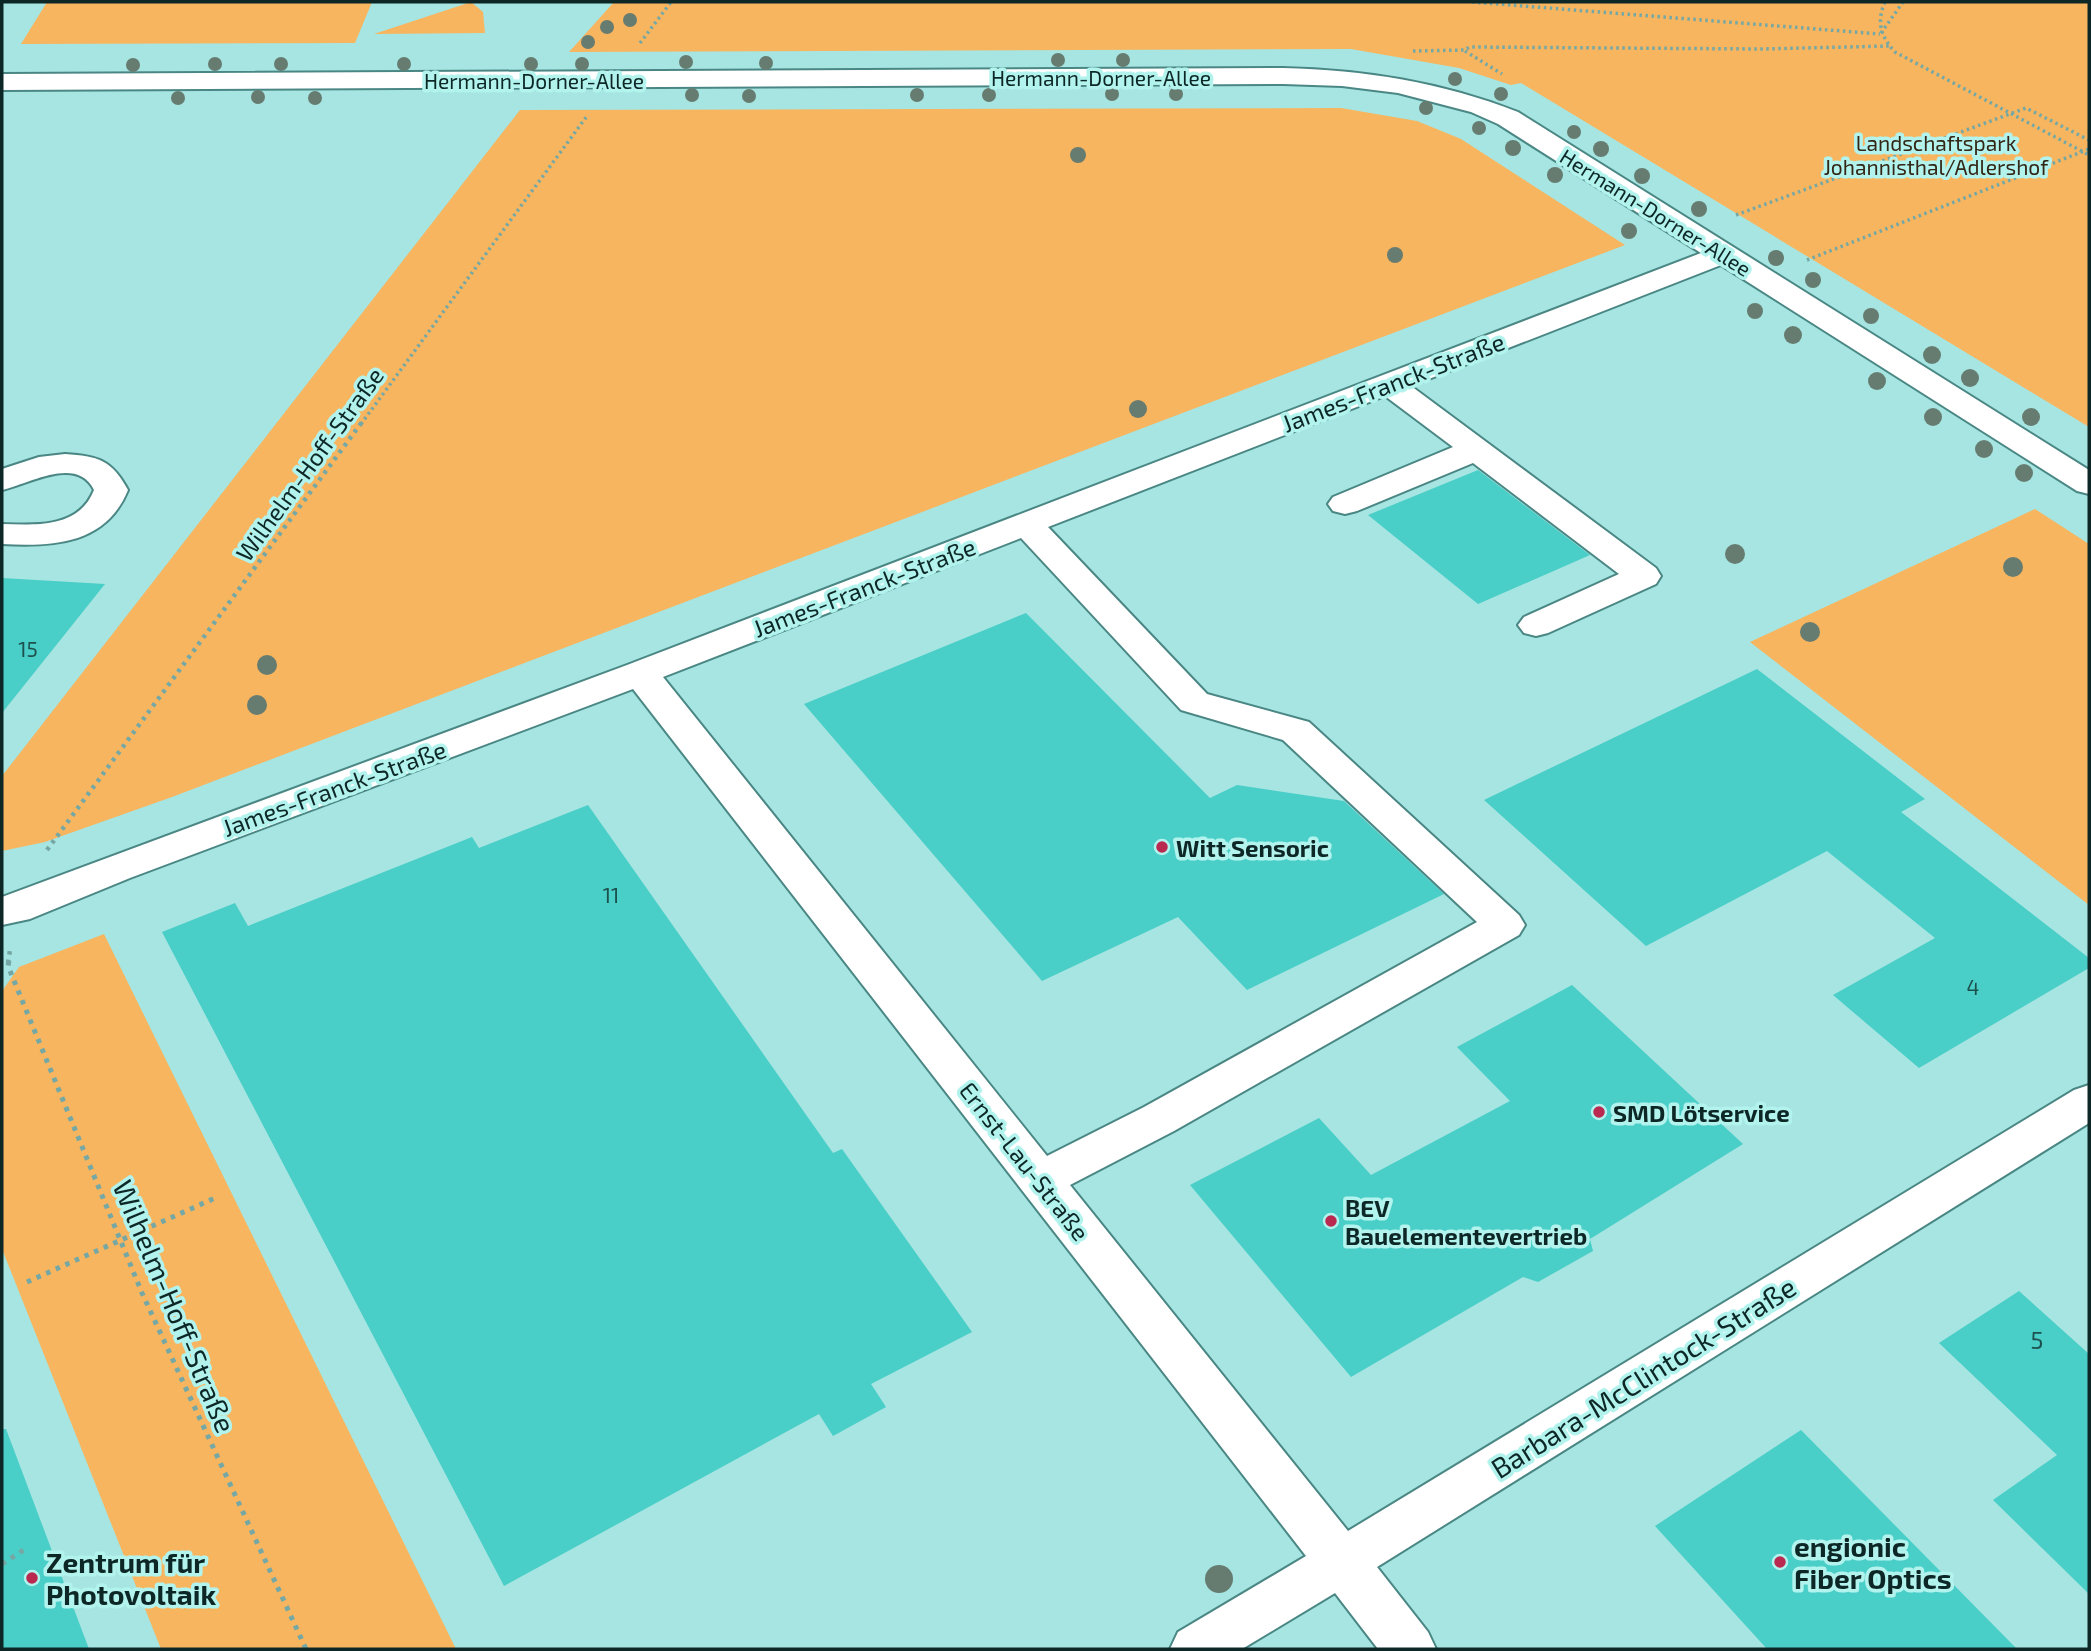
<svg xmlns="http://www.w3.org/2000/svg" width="2091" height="1651" font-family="'Exo 2',sans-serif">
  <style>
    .green { fill: #f8b55f }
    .building { fill: #4acec8 }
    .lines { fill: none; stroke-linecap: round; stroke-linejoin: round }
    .minor-casing { stroke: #4a8784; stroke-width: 4 }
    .path-far2 { stroke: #75a8a5; stroke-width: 3.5; stroke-dasharray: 2.5 3.5; stroke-linecap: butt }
    .path-far1 { stroke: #75a8a5; stroke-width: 4.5; stroke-dasharray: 3.5 5; stroke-linecap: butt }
    .path { stroke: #75a8a5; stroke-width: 5; stroke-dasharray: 4.5 6; stroke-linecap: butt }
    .minor { fill: #fff; fill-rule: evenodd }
    .tree { fill: #677c71 }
    .poi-dot { fill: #b92950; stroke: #b3f3ee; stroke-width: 2.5 }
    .labels { text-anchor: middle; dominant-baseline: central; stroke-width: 7; stroke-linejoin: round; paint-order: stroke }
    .far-street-label { font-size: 21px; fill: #0d2726; stroke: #b3f3ee }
    .far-park-label { font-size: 21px; fill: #342616; stroke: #b3f3ee }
    .number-label { font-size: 21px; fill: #1c514e }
    .street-label { font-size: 24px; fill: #0d2726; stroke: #b3f3ee }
    .poi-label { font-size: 24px; font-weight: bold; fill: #0d2726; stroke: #b3f3ee; text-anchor: start }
    .near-number-label { font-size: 24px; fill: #1c514e }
    .near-street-label { font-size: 28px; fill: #0d2726; stroke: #b3f3ee }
    .near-poi-label { font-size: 28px; font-weight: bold; fill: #0d2726; stroke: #b3f3ee; text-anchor: start }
  </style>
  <rect width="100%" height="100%" fill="#a6e5e1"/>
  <g class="green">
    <polygon points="47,2 372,2 355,43 21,44"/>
    <polygon points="471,2 483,12 485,33 374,34"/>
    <polygon points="614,2 2089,2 2089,427 1521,83 1511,85 1459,68 1351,49 569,52"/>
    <polygon points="1341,108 1417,121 1461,139 1625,245 172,797 45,842 2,851 2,776 520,110"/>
    <polygon points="2035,509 2089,544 2089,905 1750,642"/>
    <polygon points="104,934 456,1649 161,1649 2,1249 2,991 19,967"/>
  </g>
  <g class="building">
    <polygon points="1478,470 1590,555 1478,604 1368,515"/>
    <polygon points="2,578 105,584 2,713"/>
    <polygon points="1026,613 1210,798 1237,785 1344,801 1444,894 1247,990 1178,917 1042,981 804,704"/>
    <polygon points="1757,669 1925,799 1901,812 2089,958 2089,968 1919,1068 1833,995 1935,938 1827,851 1646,946 1484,800"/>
    <polygon points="588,805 833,1153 842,1149 972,1332 871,1384 886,1407 833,1436 819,1414 504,1586 162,932 235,903 248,926 472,837 479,848"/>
    <polygon points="1572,985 1743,1144 1590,1239 1593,1251 1538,1282 1523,1277 1351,1377 1190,1185 1319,1118 1371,1175 1510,1101 1457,1047"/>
    <polygon points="2019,1291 2089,1354 2089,1594 1993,1500 2057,1455 1939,1343"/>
    <polygon points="2,1429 6,1429 89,1649 2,1649"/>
    <polygon points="1801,1430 2017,1649 1767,1649 1655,1526"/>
  </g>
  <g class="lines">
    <g class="minor-casing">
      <g id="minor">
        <path d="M1283 68C1365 70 1441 82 1518 112L2089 470V494L2077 491 1721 265 1411 386 1656 568 1661 576 1656 584 1548 633 1536 636 1524 633 1518 625 1524 617 1619 574 1473 463 1357 511 1345 514 1333 511 1328 504 1333 497 1453 447 1385 396 1048 527 1207 694 1309 722 1519 915 1525 925 1519 935 1174 1131 1070 1185 1348 1531 2074 1090 2089 1085V1123L1377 1567 1428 1632 1436 1649H1378L1335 1593 1242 1649H1170L1178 1632 1306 1556 633 689 130 878 30 919 2 925V897L627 665 1701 253 1498 124 1471 112 1398 93 1342 86 1283 84 2 90V74ZM1021 538 1181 710 1283 740 1477 922 1144 1107 1047 1156 663 677Z"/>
        <path d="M65 454C98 456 112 460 128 490 106 544 54 547 2 544V524C37 525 79 528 94 490 77 455 29 484 2 490V469L39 457Z"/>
      </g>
    </g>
    <g class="path-far2">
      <polyline points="1472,2 1880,34"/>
      <path d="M1885 2C1876 22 1881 37 1895 52L2089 155"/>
      <polyline points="1881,33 1903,2"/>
      <polyline points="640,43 671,2"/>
      <polyline points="1413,51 1464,50 1470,47 1761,49 1889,46"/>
      <polyline points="1465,51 1502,74"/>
      <polyline points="1736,215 2026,108 2089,140"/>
      <polyline points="1807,260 2089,149"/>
      <polyline points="361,424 587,116"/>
    </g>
    <g class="path-far1">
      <polyline points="47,850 362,422"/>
      <polyline points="8,963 10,950"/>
    </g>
    <g class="path">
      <polyline points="9,961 8,966 142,1293 306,1649"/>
      <polyline points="27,1282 215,1198"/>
      <polyline points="2,1564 25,1549"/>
    </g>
    <use href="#minor" class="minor"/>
  </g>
  <g class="tree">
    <circle cx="630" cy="20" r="7"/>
    <circle cx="607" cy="27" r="7"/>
    <circle cx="588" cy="42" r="7"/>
    <circle cx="1058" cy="60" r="7"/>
    <circle cx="1123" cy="60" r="7"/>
    <circle cx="686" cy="62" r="7"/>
    <circle cx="766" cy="63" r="7"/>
    <circle cx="215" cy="64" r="7"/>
    <circle cx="281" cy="64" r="7"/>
    <circle cx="404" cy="64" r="7"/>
    <circle cx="531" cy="64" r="7"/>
    <circle cx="582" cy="64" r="7"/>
    <circle cx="133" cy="65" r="7"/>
    <circle cx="1455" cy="79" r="7"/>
    <circle cx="1112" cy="94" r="7"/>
    <circle cx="1176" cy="94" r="7"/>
    <circle cx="1501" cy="94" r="7"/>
    <circle cx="692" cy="95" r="7"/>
    <circle cx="917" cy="95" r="7"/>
    <circle cx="989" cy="95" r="7"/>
    <circle cx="749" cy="96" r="7"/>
    <circle cx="258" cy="97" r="7"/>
    <circle cx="178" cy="98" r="7"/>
    <circle cx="315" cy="98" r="7"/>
    <circle cx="1426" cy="108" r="7"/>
    <circle cx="1479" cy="128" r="7"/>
    <circle cx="1574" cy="132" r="7"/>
    <circle cx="1513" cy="148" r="8"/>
    <circle cx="1601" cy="149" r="8"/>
    <circle cx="1078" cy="155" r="8"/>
    <circle cx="1555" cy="175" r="8"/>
    <circle cx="1642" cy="176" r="8"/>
    <circle cx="1699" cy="209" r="8"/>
    <circle cx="1629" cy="231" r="8"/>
    <circle cx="1395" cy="255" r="8"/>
    <circle cx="1776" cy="258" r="8"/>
    <circle cx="1813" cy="280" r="8"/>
    <circle cx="1755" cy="311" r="8"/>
    <circle cx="1871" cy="316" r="8"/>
    <circle cx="1793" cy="335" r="9"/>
    <circle cx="1932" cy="355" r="9"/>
    <circle cx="1970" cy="378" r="9"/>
    <circle cx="1877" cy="381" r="9"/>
    <circle cx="1138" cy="409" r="9"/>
    <circle cx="1933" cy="417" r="9"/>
    <circle cx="2031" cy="417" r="9"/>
    <circle cx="1984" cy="449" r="9"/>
    <circle cx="2024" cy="473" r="9"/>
    <circle cx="1735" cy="554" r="10"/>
    <circle cx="2013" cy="567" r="10"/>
    <circle cx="1810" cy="632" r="10"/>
    <circle cx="267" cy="665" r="10"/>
    <circle cx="257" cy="705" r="10"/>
    <circle cx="1219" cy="1579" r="14"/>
  </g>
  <g class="poi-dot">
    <circle cx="1162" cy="847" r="7"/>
    <circle cx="1599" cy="1112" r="7"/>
    <circle cx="1331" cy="1221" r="7"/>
    <circle cx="1780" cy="1562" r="7"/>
    <circle cx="32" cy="1578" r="7"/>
  </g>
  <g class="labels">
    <g class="far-street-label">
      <text x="1101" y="77">Hermann-Dorner-Allee</text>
      <text x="534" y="80">Hermann-Dorner-Allee</text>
      <text transform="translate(1656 212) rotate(32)">Hermann-Dorner-Allee</text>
    </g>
    <g class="far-park-label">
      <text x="1936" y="142">Landschaftspark<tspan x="1936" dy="24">Johannisthal/Adlershof</tspan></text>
    </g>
    <g class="number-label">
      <text x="28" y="648">15</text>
      <text x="611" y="894">11</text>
      <text x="1973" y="986">4</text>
    </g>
    <g class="street-label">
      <text transform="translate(1393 382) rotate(-21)">James-Franck-Straße</text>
      <text transform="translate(309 464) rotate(-54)">Wilhelm-Hoff-Straße</text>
      <text transform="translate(864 587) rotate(-21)">James-Franck-Straße</text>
      <text transform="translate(334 788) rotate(-20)">James-Franck-Straße</text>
      <text transform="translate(1025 1161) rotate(52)">Ernst-Lau-Straße</text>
    </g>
    <g class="poi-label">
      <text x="1176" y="847">Witt Sensoric</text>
      <text x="1613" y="1112">SMD Lötservice</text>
      <text x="1345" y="1207">BEV<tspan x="1345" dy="28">Bauelementevertrieb</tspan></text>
    </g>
    <g class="near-number-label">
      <text x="2037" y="1339">5</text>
    </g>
    <g class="near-street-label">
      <text transform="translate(175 1306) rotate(67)">Wilhelm-Hoff-Straße</text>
      <text transform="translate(1643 1377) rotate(-32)">Barbara-McClintock-Straße</text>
    </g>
    <g class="near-poi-label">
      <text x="1794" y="1546">engionic<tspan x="1794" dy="32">Fiber Optics</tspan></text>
      <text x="46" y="1562">Zentrum für<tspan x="46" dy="32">Photovoltaik</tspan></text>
    </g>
  </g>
  <rect width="2091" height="1651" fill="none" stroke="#0d2726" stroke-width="7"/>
</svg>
